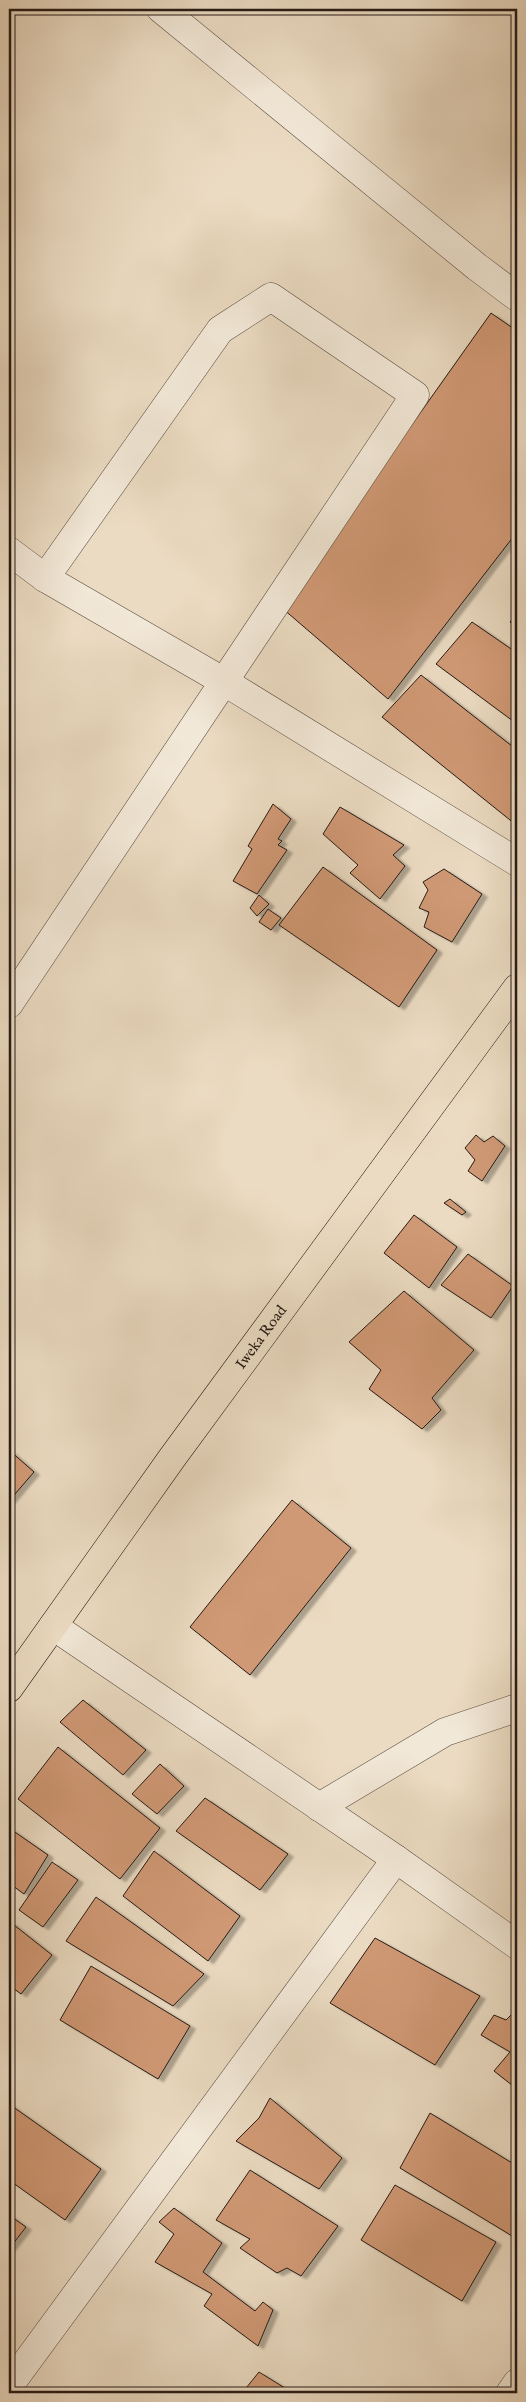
<svg xmlns="http://www.w3.org/2000/svg" width="526" height="2402" font-family="'IM FELL English',serif">
  <style>
    .building { fill: #d09975; stroke: #261a15; filter: url(#shadow) }
    .lines { fill: none; stroke-linecap: round; stroke-linejoin: round }
    .minor-casing { stroke: #574a40; stroke-width: 29 }
    .major-casing { stroke: #261a15; stroke-width: 29 }
    .minor { stroke: #f2e8d7; stroke-width: 28 }
    .major { stroke: #ebdbc2; stroke-width: 28 }
    .labels { text-anchor: middle; dominant-baseline: central; stroke-width: 4; stroke-linejoin: round; paint-order: stroke }
    .street-label { font-size: 15px; fill: #261a15; stroke: #f2e8d7 }
  </style>
  <defs>
    <filter id="shadow"><feDropShadow dx="5.5" dy="3" stdDeviation="1" flood-color="#0004"/></filter>
  </defs>
  <rect width="100%" height="100%" fill="#ebdbc2"/>
  <filter id="stains"><feTurbulence type="fractalNoise" baseFrequency=".004" numOctaves="4"/><feColorMatrix values="0 0 0 0 .2 0 0 0 0 .09 0 0 0 0 .02 0 0 0 .5 -.17"/></filter>
  <radialGradient id="worn" r=".72"><stop offset=".6" stop-color="#630" stop-opacity="0"/><stop offset="1" stop-color="#630" stop-opacity=".3"/></radialGradient>
  <g class="building">
    <polygon points="491,313 517,331 517,532 388,699 282,608"/>
    <polygon points="517,614 517,627 510,622"/>
    <polygon points="472,622 517,653 517,724 436,664"/>
    <polygon points="421,675 517,750 517,820 515,824 382,717"/>
    <polygon points="273,804 291,819 278,839 282,841 278,845 287,850 257,894 233,881 252,849 248,846"/>
    <polygon points="340,807 404,845 393,855 405,866 380,899 350,873 358,865 323,834"/>
    <polygon points="323,867 437,950 399,1007 279,925"/>
    <polygon points="444,869 482,894 452,942 424,927 429,912 419,908 428,890 423,882"/>
    <polygon points="259,895 269,904 257,916 250,908"/>
    <polygon points="268,909 281,918 271,930 259,922"/>
    <polygon points="476,1135 484,1142 493,1136 505,1146 482,1181 468,1171 475,1160 465,1148"/>
    <polygon points="450,1199 466,1212 462,1215 444,1203"/>
    <polygon points="414,1215 457,1247 429,1288 384,1253"/>
    <polygon points="468,1254 513,1286 491,1318 441,1285"/>
    <polygon points="404,1291 474,1350 432,1398 441,1410 422,1429 369,1389 381,1370 349,1342"/>
    <polygon points="9,1450 34,1472 9,1501"/>
    <polygon points="292,1500 351,1548 250,1675 190,1627"/>
    <polygon points="83,1700 146,1750 123,1775 60,1722"/>
    <polygon points="58,1747 160,1828 120,1879 18,1799"/>
    <polygon points="160,1764 184,1786 157,1814 132,1794"/>
    <polygon points="205,1798 288,1854 260,1890 176,1831"/>
    <polygon points="9,1828 48,1855 24,1894 9,1883"/>
    <polygon points="154,1851 240,1916 208,1961 123,1896"/>
    <polygon points="52,1862 78,1880 43,1927 19,1910"/>
    <polygon points="96,1897 204,1974 173,2006 66,1941"/>
    <polygon points="9,1921 52,1955 21,1994 9,1985"/>
    <polygon points="375,1938 480,1996 435,2065 330,2003"/>
    <polygon points="91,1966 190,2026 158,2079 60,2020"/>
    <polygon points="517,2009 517,2089 494,2071 510,2052 481,2035 494,2015 506,2020"/>
    <polygon points="270,2098 342,2158 319,2189 236,2141 259,2118"/>
    <polygon points="9,2104 101,2169 65,2220 9,2180"/>
    <polygon points="430,2113 517,2166 517,2239 400,2168"/>
    <polygon points="250,2170 338,2226 301,2276 287,2268 277,2273 240,2248 250,2239 216,2220"/>
    <polygon points="395,2185 496,2242 462,2301 361,2240"/>
    <polygon points="174,2208 222,2243 203,2272 255,2311 263,2302 273,2310 258,2346 204,2306 212,2294 155,2262 174,2234 159,2222"/>
    <polygon points="9,2215 26,2227 9,2249"/>
    <polygon points="259,2372 293,2393 242,2393"/>
  </g>
  <g class="lines">
    <g class="minor-casing">
      <g id="minor">
        <polyline points="161,9 477,267 517,297"/>
        <polyline points="9,551 45,578 223,681 517,862"/>
        <polyline points="9,1004 415,395 271,297 220,330 45,578"/>
        <polyline points="53,1626 396,1859 517,1945"/>
        <polyline points="319,1807 445,1732 517,1708"/>
        <polyline points="9,2386 396,1859"/>
        <polyline points="510,2393 517,2383"/>
      </g>
    </g>
    <g class="major-casing">
      <g id="major">
        <path id="s1" d="M9 1688 172 1458 517 988"/>
      </g>
    </g>
    <use href="#minor" class="minor"/>
    <use href="#major" class="major"/>
  </g>
  <g class="labels">
    <g class="street-label">
      <text stroke="none"><textPath href="#s1" startOffset="432">Iweka Road</textPath></text>
    </g>
  </g>
  <rect width="526" height="2402" fill="none" stroke="#ebdbc2" stroke-width="30"/>
  <rect x="10" y="10" width="506" height="2382" fill="none" stroke="#261a15" stroke-width="2.5"/>
  <rect x="15" y="15" width="496" height="2372" fill="none" stroke="#261a15"/>
  <rect width="100%" height="100%" filter="url(#stains)"/>
  <rect width="100%" height="100%" fill="url(#worn)"/>
</svg>
